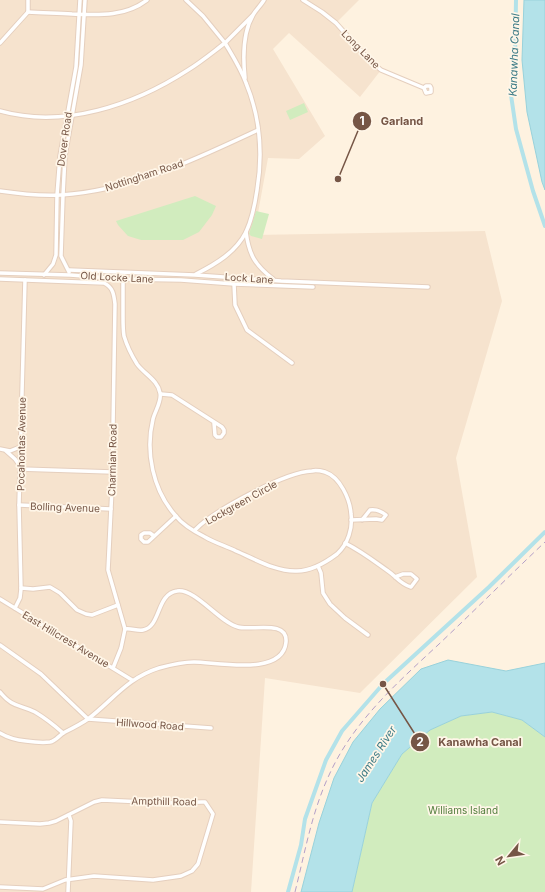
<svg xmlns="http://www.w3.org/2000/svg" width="545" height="892" font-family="Inter,sans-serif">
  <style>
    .residential { fill: #f6e3ce }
    .green { fill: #d1ecbe }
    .water { fill: #b3e2e9; stroke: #99d2db }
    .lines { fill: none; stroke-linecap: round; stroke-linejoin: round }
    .canal { stroke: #b3e2e9; stroke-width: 4 }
    .minor-casing { stroke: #e5cfbe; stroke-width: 5.5 }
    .minor { stroke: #fff; stroke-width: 3.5 }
    .rail { stroke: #b49fc7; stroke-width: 1; stroke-dasharray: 6 4; stroke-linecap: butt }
    .labels { text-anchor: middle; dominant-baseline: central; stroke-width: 3.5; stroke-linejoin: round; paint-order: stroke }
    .street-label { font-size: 10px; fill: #765646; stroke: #fff6e8 }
    .park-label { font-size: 10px; fill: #517d3c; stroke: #fff6e8 }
    .water-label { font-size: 11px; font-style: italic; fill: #3b7a85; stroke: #fff6e8 }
    .leader { fill: none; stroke: #765646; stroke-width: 1.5 }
    .callout-dot { fill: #765646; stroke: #fff6e8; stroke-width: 1.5 }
    .mark-label { font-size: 12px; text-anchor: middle; font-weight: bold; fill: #fff }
    .callout-label { font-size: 11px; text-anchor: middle; font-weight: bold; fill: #765646; stroke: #fff6e8; stroke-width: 3.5; stroke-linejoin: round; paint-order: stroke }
  </style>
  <rect width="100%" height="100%" fill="#fef2e0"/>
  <polygon class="residential" points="0,0 359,0 336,23 369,60 381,70 360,97 289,33 273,49 325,136 299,159 268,158 254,235 485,231 502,301 456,458 477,577 360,693 265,678 251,892 0,892"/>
  <g class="green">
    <polygon points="304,103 308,112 290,120 286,111"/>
    <polygon points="195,196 216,206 212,215 199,232 183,240 141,240 128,236 118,225 116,221"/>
    <polygon points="256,211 269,214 262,239 251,236 249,234"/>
    <polygon points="492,712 522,720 545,737 545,892 352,892 372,803 402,754 430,730 461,716"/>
  </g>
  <g class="water">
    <polygon points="524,0 545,0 545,190 542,182 527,112 522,60"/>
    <polygon points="448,660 506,671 545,663 545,737 522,720 492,712 461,716 430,730 402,754 372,803 352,892 301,892 319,823 334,778 353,742 380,709 421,669"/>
  </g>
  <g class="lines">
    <g class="canal">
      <polyline points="516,0 515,57 511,95 516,129 533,191 545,226"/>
      <polyline points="288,892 301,845 305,819 326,760 342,731 383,684 489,587 545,532"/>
    </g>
    <g class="minor-casing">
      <g id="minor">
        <polyline points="303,0 322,12 336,23 369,60 381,70 424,88 426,93 431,92 431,88 430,86 426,86 424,88"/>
        <path d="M28 12C43 13 57 13 72 14 98 15 125 17 147 0"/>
        <polyline points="28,12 28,0"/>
        <polyline points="0,43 28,12"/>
        <path d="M245 78C243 59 243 32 253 15 256 10 261 5 264 0"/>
        <path d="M0 111C64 129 134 105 188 70 201 62 213 52 225 43L203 16 186 0"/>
        <path d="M0 191C20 194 41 196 61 195 130 191 196 159 258 130"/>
        <path d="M246 232C249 255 255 265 273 279"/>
        <polyline points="69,270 195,275 281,281 428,287"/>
        <polyline points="69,272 61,256 63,195 65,156 81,65 85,0"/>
        <polyline points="0,273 70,275 123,279 181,280 234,284 313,287"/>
        <path d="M196 274C216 264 236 252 246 232 252 219 255 204 257 190 263 154 260 117 246 83 241 69 232 55 225 43L252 16"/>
        <polyline points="44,275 53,264 56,255 57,195 60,156 76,67 80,0"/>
        <path d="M0 279 104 283C113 287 114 295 115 304L112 488 108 570 125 629 121 648 113 668"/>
        <path d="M123 279C123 291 123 304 123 316 123 323 123 330 124 336 127 346 132 356 137 364 144 374 158 380 160 393 162 401 155 411 153 419 145 452 153 490 175 515 182 524 195 532 205 537 215 543 226 546 236 551 255 559 276 572 297 571 312 571 325 563 337 554 348 544 353 528 351 514 350 499 340 477 325 472 321 471 316 470 312 471 285 472 213 511 195 530"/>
        <polyline points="234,284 235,305 247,330 292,363"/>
        <polyline points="161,394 172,395 222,427 224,430 224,433 221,437 217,437 215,435 214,423"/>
        <polyline points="0,449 10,451 20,447"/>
        <polyline points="6,451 15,459 20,466"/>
        <polyline points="20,469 112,472"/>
        <polyline points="19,505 111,509"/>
        <path d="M351 520 376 519 382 520 386 515C381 511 377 509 370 510L362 520"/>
        <polyline points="154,536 150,533 144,533 141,535 141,539 144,542 148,542 176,516"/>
        <path d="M345 543C361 551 374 561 388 571 397 577 400 584 411 587L417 579 411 574H403L395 577"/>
        <polyline points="318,566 321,573 323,593 330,604 345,618 368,635"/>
        <polyline points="21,588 33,589 50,587 60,593 77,610 86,614 92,615 118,605"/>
        <polyline points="0,599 132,680"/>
        <polyline points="15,608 20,598 21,589 19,505 25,280"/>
        <polyline points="0,645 41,674 88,719"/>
        <path d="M0 692C13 708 19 704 35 712 45 718 54 725 63 733"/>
        <polyline points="88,719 211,728"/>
        <path d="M0 733C8 738 16 740 26 741 33 742 42 743 50 742 56 741 59 735 65 732 73 728 81 724 88 719 113 700 127 678 159 668 170 665 182 662 194 662 216 662 283 677 286 642 288 619 251 631 238 627 219 622 195 588 177 591 156 594 161 627 143 630 137 631 131 628 125 629"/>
        <polyline points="0,822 40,824 49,823 56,821 94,802 102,800 165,803 202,802 205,802 213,814 198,864 192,871 181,876 153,880 94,876 65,880 43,889 0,887"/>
        <polyline points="68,892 71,821 69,815"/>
      </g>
    </g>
    <use href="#minor" class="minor"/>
    <path class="rail" d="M295 892C305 852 312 811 330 773 354 721 397 683 438 645 474 611 509 576 545 542"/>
  </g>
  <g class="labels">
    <g class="street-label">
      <text transform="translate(361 49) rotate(45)">Long Lane</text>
      <text transform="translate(64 139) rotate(-82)">Dover Road</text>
      <text transform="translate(144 175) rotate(-18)">Nottingham Road</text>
      <text transform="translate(117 277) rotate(3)">Old Locke Lane</text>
      <text transform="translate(249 278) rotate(4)">Lock Lane</text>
      <text transform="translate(21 444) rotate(-89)">Pocahontas Avenue</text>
      <text transform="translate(112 460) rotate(-89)">Charmian Road</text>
      <text transform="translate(241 502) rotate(-29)">Lockgreen Circle</text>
      <text transform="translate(65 507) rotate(2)">Bolling Avenue</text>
      <text transform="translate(66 639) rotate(31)">East Hillcrest Avenue</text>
      <text transform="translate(150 724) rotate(4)">Hillwood Road</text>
      <text transform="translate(164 801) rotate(1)">Ampthill Road</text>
    </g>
    <g class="park-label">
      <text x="463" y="810">Williams Island</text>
    </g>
    <g class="water-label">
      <text transform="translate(514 55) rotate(-88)">Kanawha Canal</text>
      <text transform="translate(376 754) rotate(-57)">James River</text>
    </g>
  </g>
  <path class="leader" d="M338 179L362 121M383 684L420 742"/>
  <g class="callout-dot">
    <circle cx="338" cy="179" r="4"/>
    <circle cx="383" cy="684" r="4"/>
    <circle cx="362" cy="121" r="10"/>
    <circle cx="420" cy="742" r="10"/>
  </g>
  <g class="mark-label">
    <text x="362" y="125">1</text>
    <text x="420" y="746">2</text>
  </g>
  <g class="callout-label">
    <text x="402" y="125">Garland</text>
    <text x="480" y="746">Kanawha Canal</text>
  </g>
  <g transform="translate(509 856) rotate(241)" stroke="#fff6e8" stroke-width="3" paint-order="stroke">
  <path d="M0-3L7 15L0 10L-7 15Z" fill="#765646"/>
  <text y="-6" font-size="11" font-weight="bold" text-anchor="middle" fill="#765646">N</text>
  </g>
</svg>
